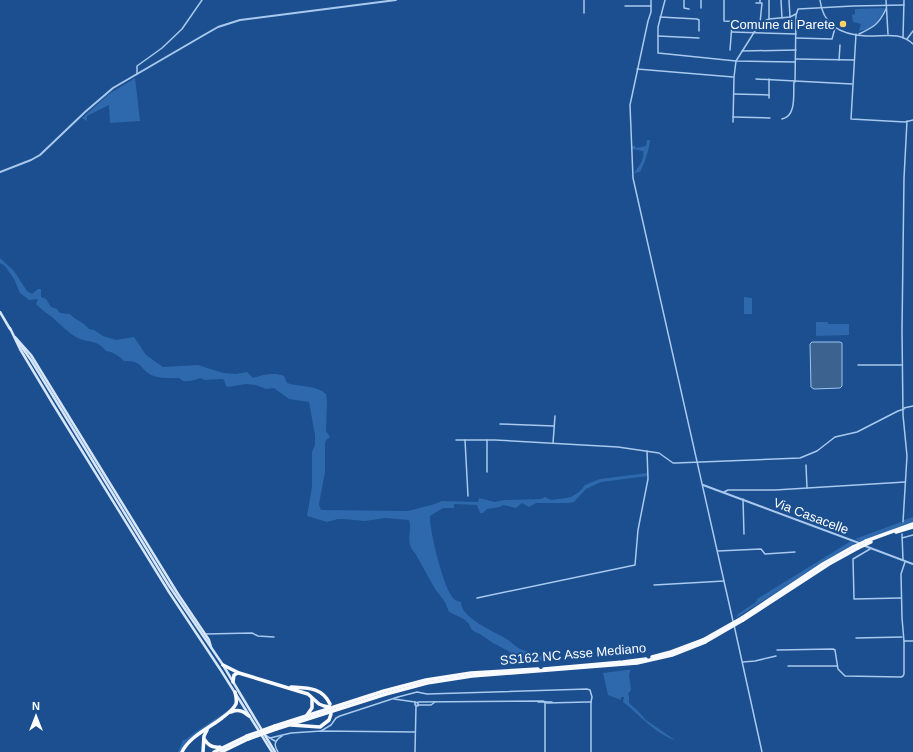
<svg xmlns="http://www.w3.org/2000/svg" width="913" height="752" font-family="Helvetica,sans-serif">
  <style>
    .green { fill: #2e69ad }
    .water { fill: #3c6290; stroke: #9cc4f0 }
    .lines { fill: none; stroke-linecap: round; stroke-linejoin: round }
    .minor { stroke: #a9c9ee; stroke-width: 1.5 }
    .tertiary { stroke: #a9c9ee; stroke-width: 2 }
    .secondary { stroke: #d6e6fa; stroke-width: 2.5 }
    .trunk { stroke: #f8faff; stroke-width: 3.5 }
    .secondary-bridge { stroke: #d6e6fa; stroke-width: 2.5 }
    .trunk-bridge { stroke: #f8faff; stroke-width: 3.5 }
    .poi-dot { fill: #ffd166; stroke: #1b4f8f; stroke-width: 1.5 }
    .labels { text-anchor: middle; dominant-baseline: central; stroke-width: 4; stroke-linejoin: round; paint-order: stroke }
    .poi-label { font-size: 13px; fill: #fff; stroke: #1b4f8f; text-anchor: end }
    .street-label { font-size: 13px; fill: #fff; stroke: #1b4f8f }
  </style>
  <rect width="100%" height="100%" fill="#1b4f8f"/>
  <g class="green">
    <path d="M885 8C881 19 872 30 859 31L861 24 853 22 852 15 855 14V9Z"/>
    <polygon points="135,78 140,121 110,123 109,105 87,116 87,121 82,118 109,94"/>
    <path d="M647 140H650C649 151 645 162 640 172L634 173C638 167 645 160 643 151L632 149V146H635L636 148 646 146Z"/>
    <path d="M0 258 14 271 27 291 32 294 38 289H41V297L46 299 51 307 57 309 60 313 70 314 73 317 84 324 89 329 94 330 103 336 116 340 134 337 146 355 163 367 198 365 223 373 236 374 247 372 253 378C263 375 274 372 284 376L287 383C299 387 316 385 326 394L327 402 326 431 330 437 326 440 325 443V472L319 504 321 510 408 511 427 506 432 505 442 501 478 502 479 498 495 502 504 500 541 499 545 497 551 500 566 498 571 497 579 492 585 485 600 479 647 473 648 476 601 482 586 489 574 502 568 503H536L529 507 522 503 516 508 503 505 500 507 487 509 483 513H480L477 505 454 504V508H443L430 516C429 529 443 584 451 595 453 599 456 601 461 602 461 618 493 631 505 638 510 641 515 646 520 649 528 652 536 654 544 658V661L531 662 523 659 493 643 480 634 475 632 471 629 469 624 464 619 449 612 445 602 435 589 415 553C404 542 413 531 409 520L385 518 365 521 344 519H338L327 522 307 516 312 487V452L315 445V435L309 402 289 399 274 388 266 389 256 385 246 384 228 387 226 386 224 380 222 379 205 380 200 378C194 380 189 382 183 381L179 378C170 378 159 379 151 375 138 367 143 361 124 361 119 356 113 352 106 351 96 338 88 344 76 337 67 332 60 324 52 317 46 313 41 309 36 304L38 299 29 300 20 293 14 279 5 266 0 263Z"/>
    <polygon points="744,297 752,298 752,314 744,314"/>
    <polygon points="816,322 828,322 828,324 849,324 849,335 816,336"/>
    <polygon points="913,517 913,523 860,542 855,539 901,522 901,523 904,523 904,520"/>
    <polygon points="851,541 855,544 827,560 736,618 738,614 756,602 757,599"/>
    <path d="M626 670H631L629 674 631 690 628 694 629 696V703L638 711 646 720 675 740C655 734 639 714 623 702L624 697H621V700L608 695 603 673Z"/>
    <polygon points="233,707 204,729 181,752 178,752 183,740 185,740 197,731"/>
  </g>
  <polygon class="water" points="812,342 840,342 842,343 842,386 840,388 814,389 811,387 810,344"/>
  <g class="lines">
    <g class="minor">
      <polyline points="584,0 584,13"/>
      <polyline points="651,0 651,12 648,21 630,105 633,178 733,621"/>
      <polyline points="665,0 658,27 658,53 736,61 795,62"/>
      <polyline points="684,0 684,8 689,9"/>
      <polyline points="724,0 724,21 760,23 769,19 790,17 796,14"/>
      <polyline points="760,0 760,2"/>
      <polyline points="781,0 782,18"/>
      <polyline points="789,0 790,17"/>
      <path d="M820 0C823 26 842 35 866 36 883 37 899 31 913 44"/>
      <polyline points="886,0 888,34"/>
      <polyline points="625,6 651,6"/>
      <polyline points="701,8 701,0"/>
      <polyline points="660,17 697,19 699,20 699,31"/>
      <polyline points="769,19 769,0"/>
      <polyline points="732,32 796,34"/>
      <polyline points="856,34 851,119 905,122 913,120"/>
      <path d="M859 34C874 27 879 24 886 9"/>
      <polyline points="658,36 699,38"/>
      <polyline points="796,38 832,39 835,28"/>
      <polyline points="903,38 904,0"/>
      <polyline points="907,39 913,31"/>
      <polyline points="730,50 732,24"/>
      <polyline points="742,51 796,50"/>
      <polyline points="796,59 854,60"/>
      <polyline points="839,60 840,45"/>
      <polyline points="637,69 733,77"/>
      <polyline points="137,74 137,66 162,48 182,29 202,0"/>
      <polyline points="756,79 852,84"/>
      <polyline points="769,79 769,98"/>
      <polyline points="795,82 796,15 798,9 853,6 904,5"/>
      <polyline points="734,94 769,95"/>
      <polyline points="733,117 770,118"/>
      <path d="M782 119C797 116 793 93 794 81"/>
      <polyline points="733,122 734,77 736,61 760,23 762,3 756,3"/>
      <polyline points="858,365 902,365"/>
      <polyline points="904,408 913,406"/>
      <polyline points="500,424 554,426"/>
      <polyline points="456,440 495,440 618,447 659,453 673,463 676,463 800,458 817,451 835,437 857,432 898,411 904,409"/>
      <polyline points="465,440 468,496"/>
      <polyline points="553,443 555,416"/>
      <polyline points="806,465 807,488"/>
      <polyline points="487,472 487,440"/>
      <polyline points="724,492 728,490 775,490 905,482"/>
      <polyline points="743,499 744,534"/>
      <polyline points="903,522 907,456 903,415 902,331 904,178 907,121"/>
      <polyline points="902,534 903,560"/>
      <polyline points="902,538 913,535"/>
      <polyline points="870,549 853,559 854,599 901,598"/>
      <polyline points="718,551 761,549 765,554 795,552"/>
      <polyline points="654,585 724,581"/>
      <polyline points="477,598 635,565 638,530 648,479 647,451"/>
      <polyline points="734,625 762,752"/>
      <polyline points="205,634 252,633 258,636 274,637"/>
      <polyline points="856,638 902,637"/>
      <polyline points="904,641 902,618 901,574 905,562"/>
      <polyline points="777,650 833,649 835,650 838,669 845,676 901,677 903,676 904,674 904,641 913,641"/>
      <polyline points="743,662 755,661 776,656"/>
      <polyline points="788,666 837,666"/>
      <polyline points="394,699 415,702"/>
      <polygon points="415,702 418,703 418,706 415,705"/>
      <polyline points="418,702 543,701 547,703 588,702 591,702 591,752"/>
      <polyline points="538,702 552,702"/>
      <polyline points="545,702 545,752"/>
      <polyline points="418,705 431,705 435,702"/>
      <polyline points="321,731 331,725 336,718 340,716 398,697 417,692 427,694 587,689 590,690 592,697 591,702"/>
      <polyline points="265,735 275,741"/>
      <polyline points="270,738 291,733 321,731 415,732"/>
      <path d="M278 752C273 745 275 740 282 736"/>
      <polyline points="415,752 416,706"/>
    </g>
    <g class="tertiary">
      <polyline points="0,172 31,160 40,155 85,112 113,88 204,35 218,27 240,20 396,0"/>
      <polyline points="703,485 859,543"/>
      <polyline points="865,546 913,564"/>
    </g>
    <g class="secondary">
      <polyline points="0,312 10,329"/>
      <polyline points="10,328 20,349 53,404 169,592 222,672 272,752"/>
      <polyline points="15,337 31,355 178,594 209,640 211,647"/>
      <polyline points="18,342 31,360 168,584"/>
      <polyline points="170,587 223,665 275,752"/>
    </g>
    <g class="trunk">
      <polyline points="896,532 913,527"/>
      <polyline points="866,541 913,524"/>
      <polyline points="742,618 823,564 853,547"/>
      <polyline points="743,620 829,564 858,548"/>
      <polyline points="652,657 671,652 703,640"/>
      <polyline points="223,665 239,673 308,694 319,704 324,706 330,707"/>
      <polyline points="544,669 623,662 646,659"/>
      <polyline points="233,682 234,675 238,673"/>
      <path d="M291 687C307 688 322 687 330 704"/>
      <path d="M231 712C239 709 243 711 249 716"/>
      <polyline points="307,715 312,708 312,699"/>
      <polyline points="291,725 320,727 329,720 331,714"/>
      <polyline points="275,726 384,691 426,680 471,673 538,669"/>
      <polyline points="276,729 386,694 427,683 472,676 637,663 672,655 705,642"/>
      <path d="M204 739C208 745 212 748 220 747"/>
      <path d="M182 752C189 737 209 728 222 718 227 714 233 710 236 704 237 700 236 696 235 692"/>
      <polyline points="203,752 204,736 207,730"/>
      <polyline points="214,752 247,736"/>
      <polyline points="221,752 248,739"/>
    </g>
    <polyline class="secondary-bridge" points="168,584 170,587"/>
    <g class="trunk-bridge">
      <polyline points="853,547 866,541"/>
      <polyline points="858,548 871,542"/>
      <polyline points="703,640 742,618"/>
      <polyline points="705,642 743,620"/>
      <polyline points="247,736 275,726"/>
      <polyline points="248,739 276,729"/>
    </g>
  </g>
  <circle class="poi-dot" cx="843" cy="24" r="4"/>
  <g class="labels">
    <g class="poi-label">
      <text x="835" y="24">Comune di Parete</text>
    </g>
    <g class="street-label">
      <text transform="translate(811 516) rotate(21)">Via Casacelle</text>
      <text transform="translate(573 654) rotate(-5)">SS162 NC Asse Mediano</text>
    </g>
  </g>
  <g transform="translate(36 716)" stroke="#1b4f8f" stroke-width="3" paint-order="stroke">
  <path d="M0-3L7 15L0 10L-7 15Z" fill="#ffffff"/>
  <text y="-6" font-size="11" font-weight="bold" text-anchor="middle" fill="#ffffff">N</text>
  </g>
</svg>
